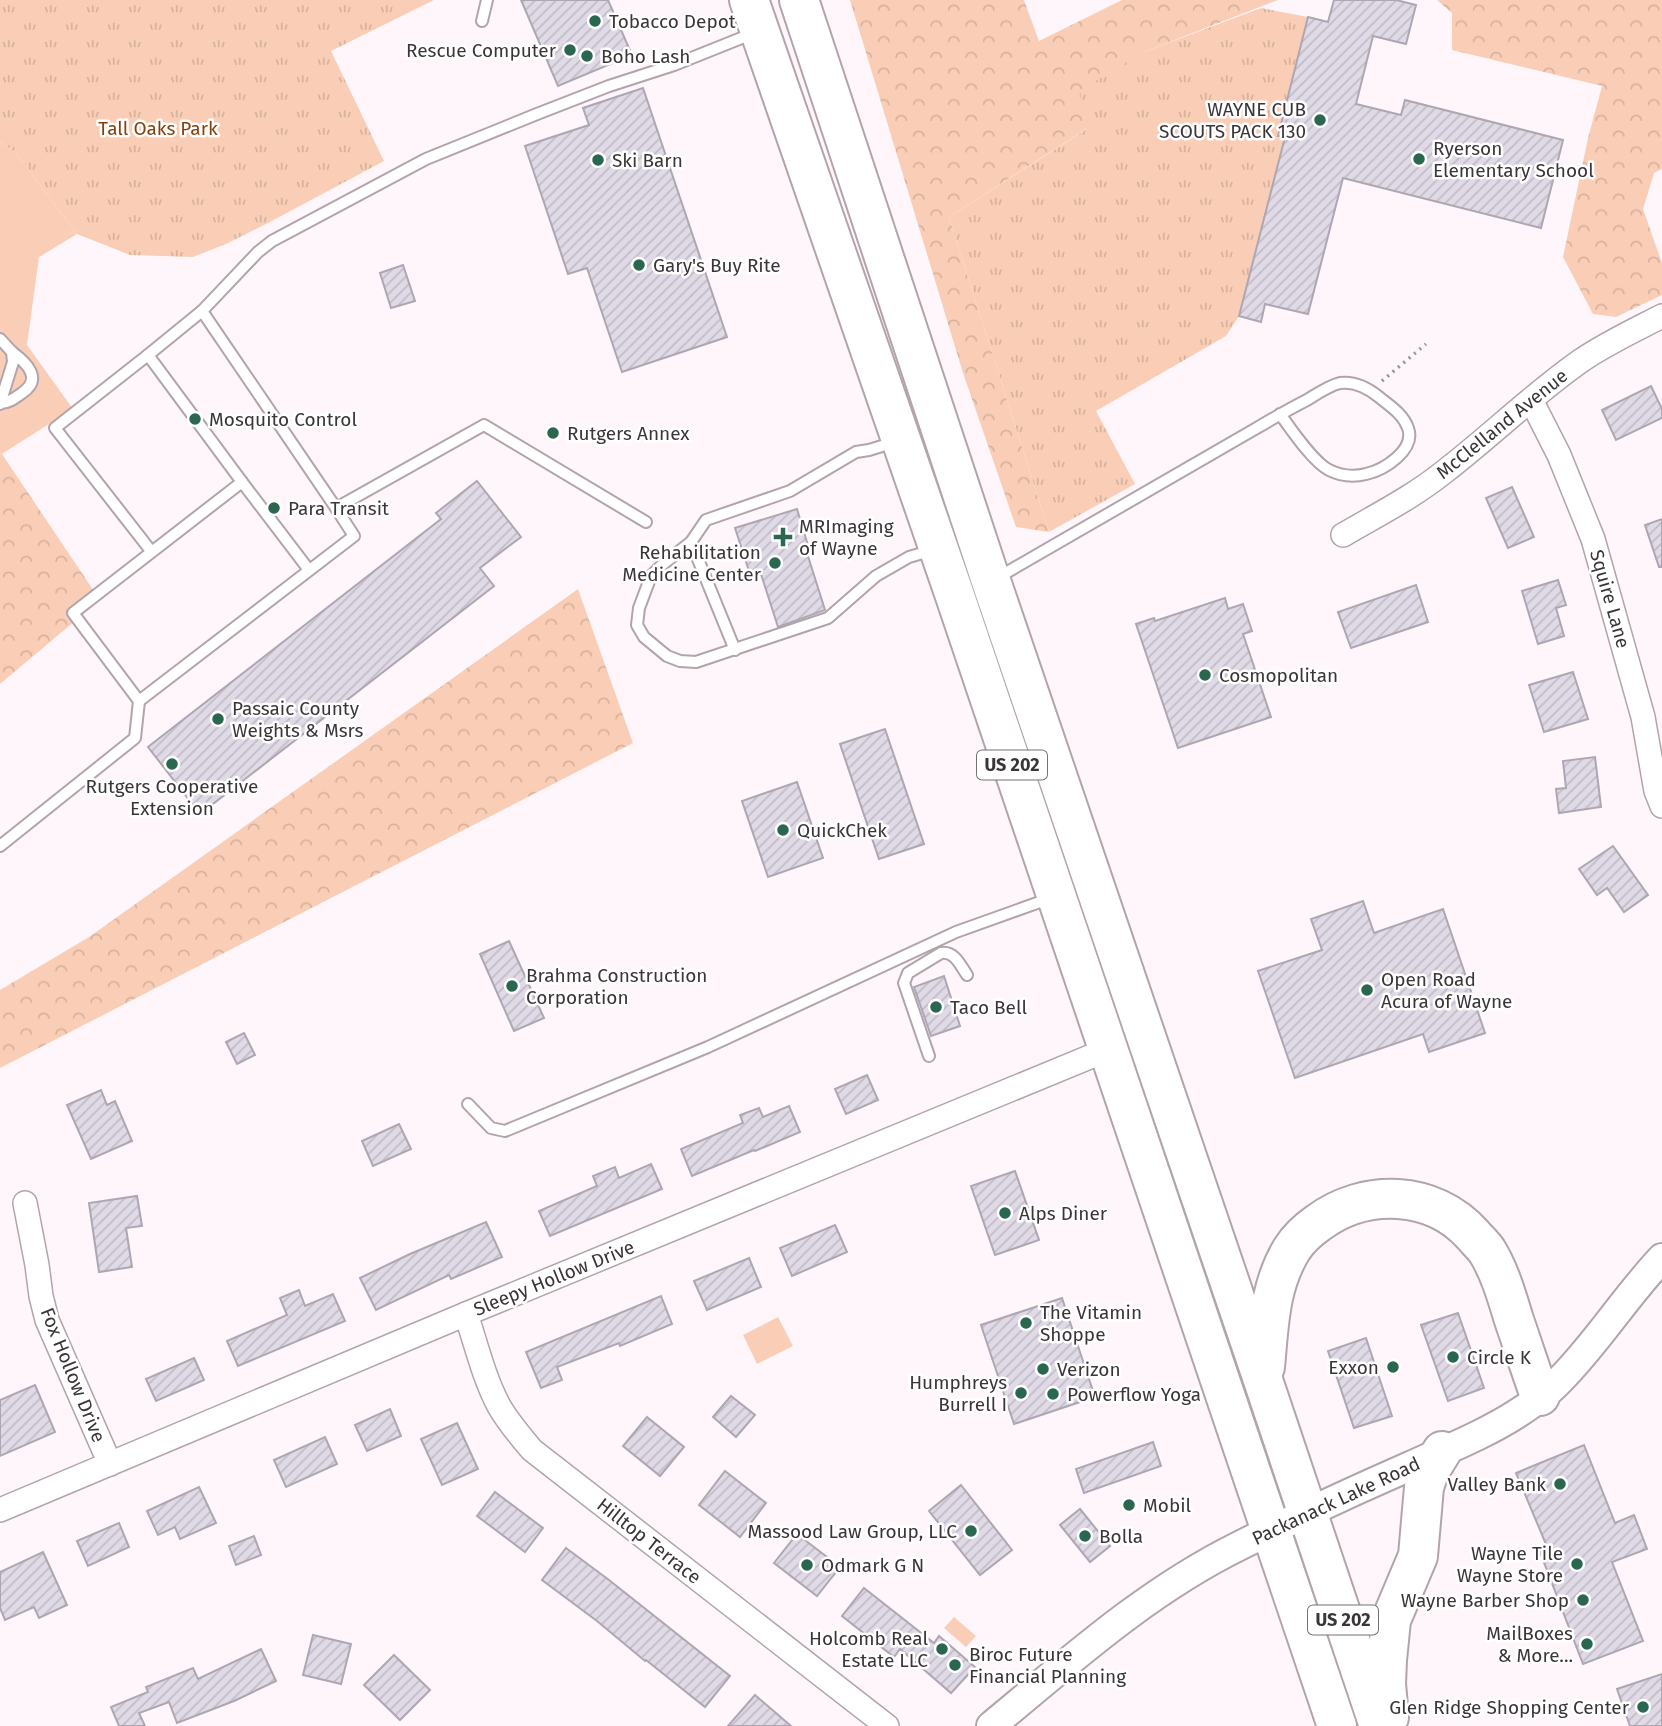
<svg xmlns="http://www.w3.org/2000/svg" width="1662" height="1726" font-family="'Fira Sans',sans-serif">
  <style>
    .green { fill: #faceb6 }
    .forest { fill: url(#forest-crowns) }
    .park { fill: url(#park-tufts) }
    .building { fill: url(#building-hatch); stroke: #aca7b3; stroke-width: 2 }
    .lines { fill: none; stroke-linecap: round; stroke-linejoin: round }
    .service-casing { stroke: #b2a4ac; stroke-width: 14 }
    .minor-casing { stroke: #b2a4ac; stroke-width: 26 }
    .tertiary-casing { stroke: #b2a4ac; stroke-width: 32 }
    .trunk-casing { stroke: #b2a4ac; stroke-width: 42 }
    .path { stroke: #9a9397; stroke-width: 3.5; stroke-dasharray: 2 5; stroke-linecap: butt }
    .service { stroke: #fff; stroke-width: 10 }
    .minor { stroke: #fff; stroke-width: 23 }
    .tertiary { stroke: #fff; stroke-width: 28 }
    .trunk { stroke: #fff; stroke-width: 38 }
    .poi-dot { fill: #2b6650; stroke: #fff; stroke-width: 2.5 }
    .labels { text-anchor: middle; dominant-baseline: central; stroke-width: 5; stroke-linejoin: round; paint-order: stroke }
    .shield { fill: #fff; stroke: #757274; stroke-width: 2 }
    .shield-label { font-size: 18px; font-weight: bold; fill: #3a3538 }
    .poi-label { font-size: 19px; fill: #3a3538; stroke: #fff; text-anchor: start }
    .park-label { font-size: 19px; fill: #86400a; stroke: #fff }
    .street-label { font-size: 19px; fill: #3a3538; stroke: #fff }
  </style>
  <defs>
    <pattern id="forest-crowns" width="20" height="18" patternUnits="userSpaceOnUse" patternTransform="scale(1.75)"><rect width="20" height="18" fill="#faceb6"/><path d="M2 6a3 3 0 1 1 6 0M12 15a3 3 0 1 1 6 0" fill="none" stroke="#d7b29d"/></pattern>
    <pattern id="park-tufts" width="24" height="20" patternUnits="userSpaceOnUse" patternTransform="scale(1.75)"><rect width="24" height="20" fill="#faceb6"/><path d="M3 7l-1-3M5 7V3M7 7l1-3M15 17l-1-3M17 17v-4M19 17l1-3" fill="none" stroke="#d7b29d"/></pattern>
    <pattern id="building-hatch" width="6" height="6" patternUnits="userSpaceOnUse" patternTransform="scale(1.75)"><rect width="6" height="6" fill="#e0dae7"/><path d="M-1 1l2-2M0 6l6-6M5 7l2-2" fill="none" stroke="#c1bcc7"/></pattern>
  </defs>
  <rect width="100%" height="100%" fill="#fff6fb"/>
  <g class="green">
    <polygon points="0,141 16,153 77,234 39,257 27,345 73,409 0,455"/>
    <polygon points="778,1317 793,1346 757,1364 743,1335"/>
    <polygon points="954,1617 976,1636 966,1647 944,1628"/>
  </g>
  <g class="forest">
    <polygon points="850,0 1024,0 1039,41 1122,0 1278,0 1144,52 1088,128 949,217 1049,532 1016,527 963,373"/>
    <polygon points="1437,0 1662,0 1662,169 1654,173 1643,209 1662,263 1662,295 1616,317 1593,314 1563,257 1588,138 1602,86 1452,50 1452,13"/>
    <polygon points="2,454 100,600 0,684 0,455"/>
    <polygon points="578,589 633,743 0,1068 0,990 89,937"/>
  </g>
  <g class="park">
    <polygon points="0,0 434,0 331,51 384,161 268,223 226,244 193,257 130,255 77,234 16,153 0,141"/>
    <polygon points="1261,8 1308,17 1278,135 1285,137 1239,316 1226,336 1096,411 1135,484 1049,532 949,217 1087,129 1079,91 1144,52"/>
  </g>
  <g class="building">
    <polygon points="521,0 608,0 632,55 558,86"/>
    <polygon points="1334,0 1396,0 1416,5 1406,44 1373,36 1356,104 1401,115 1405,100 1563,140 1541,228 1343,178 1308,314 1265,304 1261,322 1239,316 1285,137 1278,136 1308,17 1328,22"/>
    <polygon points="643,88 727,337 622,372 587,268 568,274 525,146 589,125 583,108"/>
    <polygon points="403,265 415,301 391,308 380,273"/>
    <polygon points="1651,386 1662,409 1662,418 1616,440 1602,410"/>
    <polygon points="477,481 521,537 480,568 494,586 200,814 148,747 441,519 436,513"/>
    <polygon points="1512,487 1534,537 1508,548 1486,498"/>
    <polygon points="797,509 810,552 807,553 825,610 778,627 760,571 750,574 735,528"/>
    <polygon points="1662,519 1662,567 1659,567 1645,525"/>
    <polygon points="1558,580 1566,605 1556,608 1564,636 1538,644 1522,591"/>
    <polygon points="1416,585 1428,622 1351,648 1338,612"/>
    <polygon points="1225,598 1228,609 1243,604 1252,631 1243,634 1271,717 1178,748 1136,624 1154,618 1155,621"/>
    <polygon points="1573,672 1588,719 1544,732 1529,685"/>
    <polygon points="885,729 924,844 879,859 840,744"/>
    <polygon points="1595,757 1601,807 1559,813 1556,789 1566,788 1563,761"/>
    <polygon points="797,782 823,858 768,877 742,801"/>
    <polygon points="1613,846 1648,895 1624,912 1607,888 1597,895 1579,869"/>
    <polygon points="1363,901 1374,933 1443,909 1485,1033 1429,1052 1423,1034 1295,1078 1258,971 1322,950 1311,919"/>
    <polygon points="509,941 544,1018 514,1031 480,954"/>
    <polygon points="944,976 960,1026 931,1036 914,987"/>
    <polygon points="244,1033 255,1055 237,1064 226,1042"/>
    <polygon points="867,1075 878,1100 846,1114 835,1089"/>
    <polygon points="101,1090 107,1105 115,1101 132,1141 91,1159 67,1105"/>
    <polygon points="789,1106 800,1132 755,1151 754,1150 692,1176 681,1149 743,1123 740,1115 759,1108 763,1117"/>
    <polygon points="399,1124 411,1149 373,1166 362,1141"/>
    <polygon points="651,1164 662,1189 550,1236 539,1211 597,1186 593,1176 615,1167 619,1178"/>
    <polygon points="1015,1171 1039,1240 995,1255 971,1186"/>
    <polygon points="137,1196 142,1226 126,1228 132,1267 99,1272 89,1203"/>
    <polygon points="486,1222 502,1257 451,1279 449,1275 376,1310 360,1278 410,1254"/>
    <polygon points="835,1225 847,1252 792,1276 780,1248"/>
    <polygon points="749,1258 761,1287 707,1310 694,1281"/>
    <polygon points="299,1290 305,1306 333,1294 345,1321 238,1366 227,1341 287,1315 280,1298"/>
    <polygon points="661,1296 672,1324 620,1346 619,1343 557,1367 562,1380 541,1388 526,1352"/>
    <polygon points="1062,1298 1095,1397 1014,1424 981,1325"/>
    <polygon points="1458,1313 1484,1388 1448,1401 1421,1325"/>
    <polygon points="1366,1338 1392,1416 1354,1428 1328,1351"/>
    <polygon points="194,1358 204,1380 156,1401 146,1379"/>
    <polygon points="35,1385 55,1432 0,1456 0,1400"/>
    <polygon points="731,1396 755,1415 736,1437 713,1417"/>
    <polygon points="390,1409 401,1436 367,1451 355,1425"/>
    <polygon points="647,1417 684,1447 660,1476 623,1446"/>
    <polygon points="457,1423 478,1469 442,1485 421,1439"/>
    <polygon points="325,1437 337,1464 286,1487 274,1460"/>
    <polygon points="1153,1442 1161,1466 1084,1493 1076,1469"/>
    <polygon points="1584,1445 1615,1523 1634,1515 1647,1549 1612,1562 1643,1641 1583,1664 1540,1552 1548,1549 1516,1473"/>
    <polygon points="725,1471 766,1503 740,1537 699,1505"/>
    <polygon points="961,1485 1012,1550 980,1575 929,1511"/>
    <polygon points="199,1487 216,1523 180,1539 175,1527 158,1535 147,1511"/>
    <polygon points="495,1492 543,1528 525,1552 477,1516"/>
    <polygon points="1080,1509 1110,1546 1090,1562 1060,1525"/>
    <polygon points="119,1523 129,1547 88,1566 77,1541"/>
    <polygon points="797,1534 840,1567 817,1596 774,1563"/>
    <polygon points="254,1536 261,1555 236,1565 229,1546"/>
    <polygon points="566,1548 609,1580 730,1676 705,1707 646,1660 645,1661 597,1621 542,1580"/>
    <polygon points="43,1552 67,1605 39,1618 34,1607 5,1620 0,1608 0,1572"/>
    <polygon points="864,1588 934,1643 939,1636 975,1667 951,1693 900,1649 894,1657 842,1616"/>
    <polygon points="313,1635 351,1644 341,1684 303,1675"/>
    <polygon points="261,1649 276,1681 234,1701 177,1723 169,1702 139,1713 145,1726 119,1726 111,1707 148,1692 146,1687 193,1668 198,1679"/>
    <polygon points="394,1655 430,1690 400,1720 364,1685"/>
    <polygon points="1662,1674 1662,1726 1630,1726 1617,1689"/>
    <polygon points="755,1695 791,1726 728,1726"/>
  </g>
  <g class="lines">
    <g class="service-casing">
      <g id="service">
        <polyline points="482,21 487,0"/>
        <polyline points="0,339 12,352 13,362 0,404"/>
        <polyline points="148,355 202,311"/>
        <path d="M1 403C9 403 15 398 22 393 43 379 27 363 12 352"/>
        <polyline points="895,442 869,450 856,452 790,491 706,520 691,542 663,564 651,576 639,608 637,625 644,637 667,656 680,661 696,662 828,618 876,576 909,557 933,550"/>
        <polyline points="646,522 484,425 336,508 202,311 258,252 272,241 426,159 537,114 609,86 674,65 754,33"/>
        <polyline points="691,542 735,650"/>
        <polyline points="151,551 55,428 148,355 242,482"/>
        <polyline points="309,570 242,482 73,613 139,701 354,536 336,508"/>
        <path d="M997 578 1255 429C1272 419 1289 409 1307 400 1317 394 1328 386 1340 383 1355 381 1368 388 1379 397 1390 406 1403 414 1408 428 1416 450 1384 470 1366 474 1354 477 1341 476 1329 470 1313 462 1291 429 1280 414"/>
        <polyline points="0,846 135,738 139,701"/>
        <path d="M929 1056 904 983 908 973 941 953C955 951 960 965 967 975"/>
        <polyline points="468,1104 491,1128 505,1131 708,1047 956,932 1051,898"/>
      </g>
    </g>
    <g class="minor-casing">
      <g id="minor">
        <polyline points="1531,400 1559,455 1593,539 1643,717 1656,791 1662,806"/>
        <path d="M1343 535C1377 515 1413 497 1444 472 1491 436 1533 394 1582 360 1607 343 1635 330 1662 316"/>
        <polyline points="25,1203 37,1265 41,1296 47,1320 110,1464"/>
        <path d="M466 1314C476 1344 484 1378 499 1406 508 1422 520 1436 532 1450L887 1726"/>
        <polyline points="0,1510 466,1314 1109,1049"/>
      </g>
    </g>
    <g class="tertiary-casing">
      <path id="tertiary" d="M991 1726C1071 1660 1146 1592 1239 1546 1295 1518 1351 1492 1408 1467 1445 1450 1484 1435 1518 1413 1532 1404 1548 1393 1560 1380 1597 1343 1625 1297 1662 1258"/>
    </g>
    <g class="trunk-casing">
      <g id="trunk">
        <polyline points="749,0 954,593 1337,1726"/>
        <polyline points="799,0 991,581 1263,1380 1379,1726"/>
        <path d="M1265 1367C1269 1326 1269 1286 1292 1249 1299 1238 1308 1230 1318 1223 1365 1188 1433 1190 1473 1235 1477 1240 1483 1245 1487 1251 1500 1272 1507 1297 1514 1320 1523 1346 1531 1371 1540 1396"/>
        <polyline points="1389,1717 1386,1684 1387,1660 1391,1620 1418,1556 1424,1487 1429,1472 1442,1451"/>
      </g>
    </g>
    <polyline class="path" points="1382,381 1426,344"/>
    <use href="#service" class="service"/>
    <use href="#minor" class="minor"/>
    <use href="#tertiary" class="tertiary"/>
    <use href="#trunk" class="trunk"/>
  </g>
  <g class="poi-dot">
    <circle cx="595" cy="21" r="7"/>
    <circle cx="570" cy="50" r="7"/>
    <circle cx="587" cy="56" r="7"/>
    <circle cx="1320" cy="120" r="7"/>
    <circle cx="1419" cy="159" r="7"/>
    <circle cx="598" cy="160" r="7"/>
    <circle cx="639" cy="265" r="7"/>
    <circle cx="195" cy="419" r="7"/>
    <circle cx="553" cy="433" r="7"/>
    <circle cx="274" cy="508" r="7"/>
    <path d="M779.5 526.5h7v7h7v7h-7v7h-7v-7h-7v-7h7z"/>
    <circle cx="775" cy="563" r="7"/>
    <circle cx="1205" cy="675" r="7"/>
    <circle cx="218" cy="719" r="7"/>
    <circle cx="172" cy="764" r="7"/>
    <circle cx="783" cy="830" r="7"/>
    <circle cx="512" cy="986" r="7"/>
    <circle cx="1367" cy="990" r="7"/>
    <circle cx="936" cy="1007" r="7"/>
    <circle cx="1005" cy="1213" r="7"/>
    <circle cx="1026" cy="1323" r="7"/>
    <circle cx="1453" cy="1357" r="7"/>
    <circle cx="1393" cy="1367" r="7"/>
    <circle cx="1043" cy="1369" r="7"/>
    <circle cx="1021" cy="1393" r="7"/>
    <circle cx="1053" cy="1394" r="7"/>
    <circle cx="1560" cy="1484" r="7"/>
    <circle cx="1129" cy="1505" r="7"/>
    <circle cx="971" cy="1531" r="7"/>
    <circle cx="1085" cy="1536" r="7"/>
    <circle cx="1577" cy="1564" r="7"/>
    <circle cx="807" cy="1565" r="7"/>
    <circle cx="1583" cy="1600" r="7"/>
    <circle cx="1587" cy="1644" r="7"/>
    <circle cx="942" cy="1649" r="7"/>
    <circle cx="955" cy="1665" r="7"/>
    <circle cx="1643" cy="1707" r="7"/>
  </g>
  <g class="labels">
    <g class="shield">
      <rect x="977" y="750.5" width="70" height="29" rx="5"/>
      <rect x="1308" y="1605.5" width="70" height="29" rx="5"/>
    </g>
    <g class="shield-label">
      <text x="1012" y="765">US 202</text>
      <text x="1343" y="1620">US 202</text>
    </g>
    <g class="poi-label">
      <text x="609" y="21">Tobacco Depot</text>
      <text x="556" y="50" text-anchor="end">Rescue Computer</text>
      <text x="601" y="56">Boho Lash</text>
      <text x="1306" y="109" text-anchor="end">WAYNE CUB<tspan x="1306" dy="22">SCOUTS PACK 130</tspan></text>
      <text x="1433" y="148">Ryerson<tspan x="1433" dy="22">Elementary School</tspan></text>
      <text x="612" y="160">Ski Barn</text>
      <text x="653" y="265">Gary's Buy Rite</text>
      <text x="209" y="419">Mosquito Control</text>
      <text x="567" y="433">Rutgers Annex</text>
      <text x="288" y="508">Para Transit</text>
      <text x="799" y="526">MRImaging<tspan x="799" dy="22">of Wayne</tspan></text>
      <text x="761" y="552" text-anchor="end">Rehabilitation<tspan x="761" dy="22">Medicine Center</tspan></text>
      <text x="1219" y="675">Cosmopolitan</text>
      <text x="232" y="708">Passaic County<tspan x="232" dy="22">Weights &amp; Msrs</tspan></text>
      <text x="172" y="786" text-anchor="middle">Rutgers Cooperative<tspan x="172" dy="22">Extension</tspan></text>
      <text x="797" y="830">QuickChek</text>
      <text x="526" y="975">Brahma Construction<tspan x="526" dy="22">Corporation</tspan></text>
      <text x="1381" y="979">Open Road<tspan x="1381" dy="22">Acura of Wayne</tspan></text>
      <text x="950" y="1007">Taco Bell</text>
      <text x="1019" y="1213">Alps Diner</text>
      <text x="1040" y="1312">The Vitamin<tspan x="1040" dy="22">Shoppe</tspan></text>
      <text x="1467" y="1357">Circle K</text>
      <text x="1379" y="1367" text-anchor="end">Exxon</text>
      <text x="1057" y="1369">Verizon</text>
      <text x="1007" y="1382" text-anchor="end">Humphreys<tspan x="1007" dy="22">Burrell I</tspan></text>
      <text x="1067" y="1394">Powerflow Yoga</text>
      <text x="1546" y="1484" text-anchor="end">Valley Bank</text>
      <text x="1143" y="1505">Mobil</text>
      <text x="957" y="1531" text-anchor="end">Massood Law Group, LLC</text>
      <text x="1099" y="1536">Bolla</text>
      <text x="1563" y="1553" text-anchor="end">Wayne Tile<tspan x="1563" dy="22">Wayne Store</tspan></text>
      <text x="821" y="1565">Odmark G N</text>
      <text x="1569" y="1600" text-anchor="end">Wayne Barber Shop</text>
      <text x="1573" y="1633" text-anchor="end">MailBoxes<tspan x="1573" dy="22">&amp; More...</tspan></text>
      <text x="928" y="1638" text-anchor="end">Holcomb Real<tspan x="928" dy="22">Estate LLC</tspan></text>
      <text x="969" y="1654">Biroc Future<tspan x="969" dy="22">Financial Planning</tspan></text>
      <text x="1629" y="1707" text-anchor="end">Glen Ridge Shopping Center</text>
    </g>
    <g class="park-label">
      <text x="158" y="128">Tall Oaks Park</text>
    </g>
    <g class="street-label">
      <text transform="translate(1502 424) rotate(-39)">McClelland Avenue</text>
      <text transform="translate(1610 599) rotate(74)">Squire Lane</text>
      <text transform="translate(554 1278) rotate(-22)">Sleepy Hollow Drive</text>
      <text transform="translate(73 1375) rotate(68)">Fox Hollow Drive</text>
      <text transform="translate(1336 1501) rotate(-25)">Packanack Lake Road</text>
      <text transform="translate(649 1541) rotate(38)">Hilltop Terrace</text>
    </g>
  </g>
</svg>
